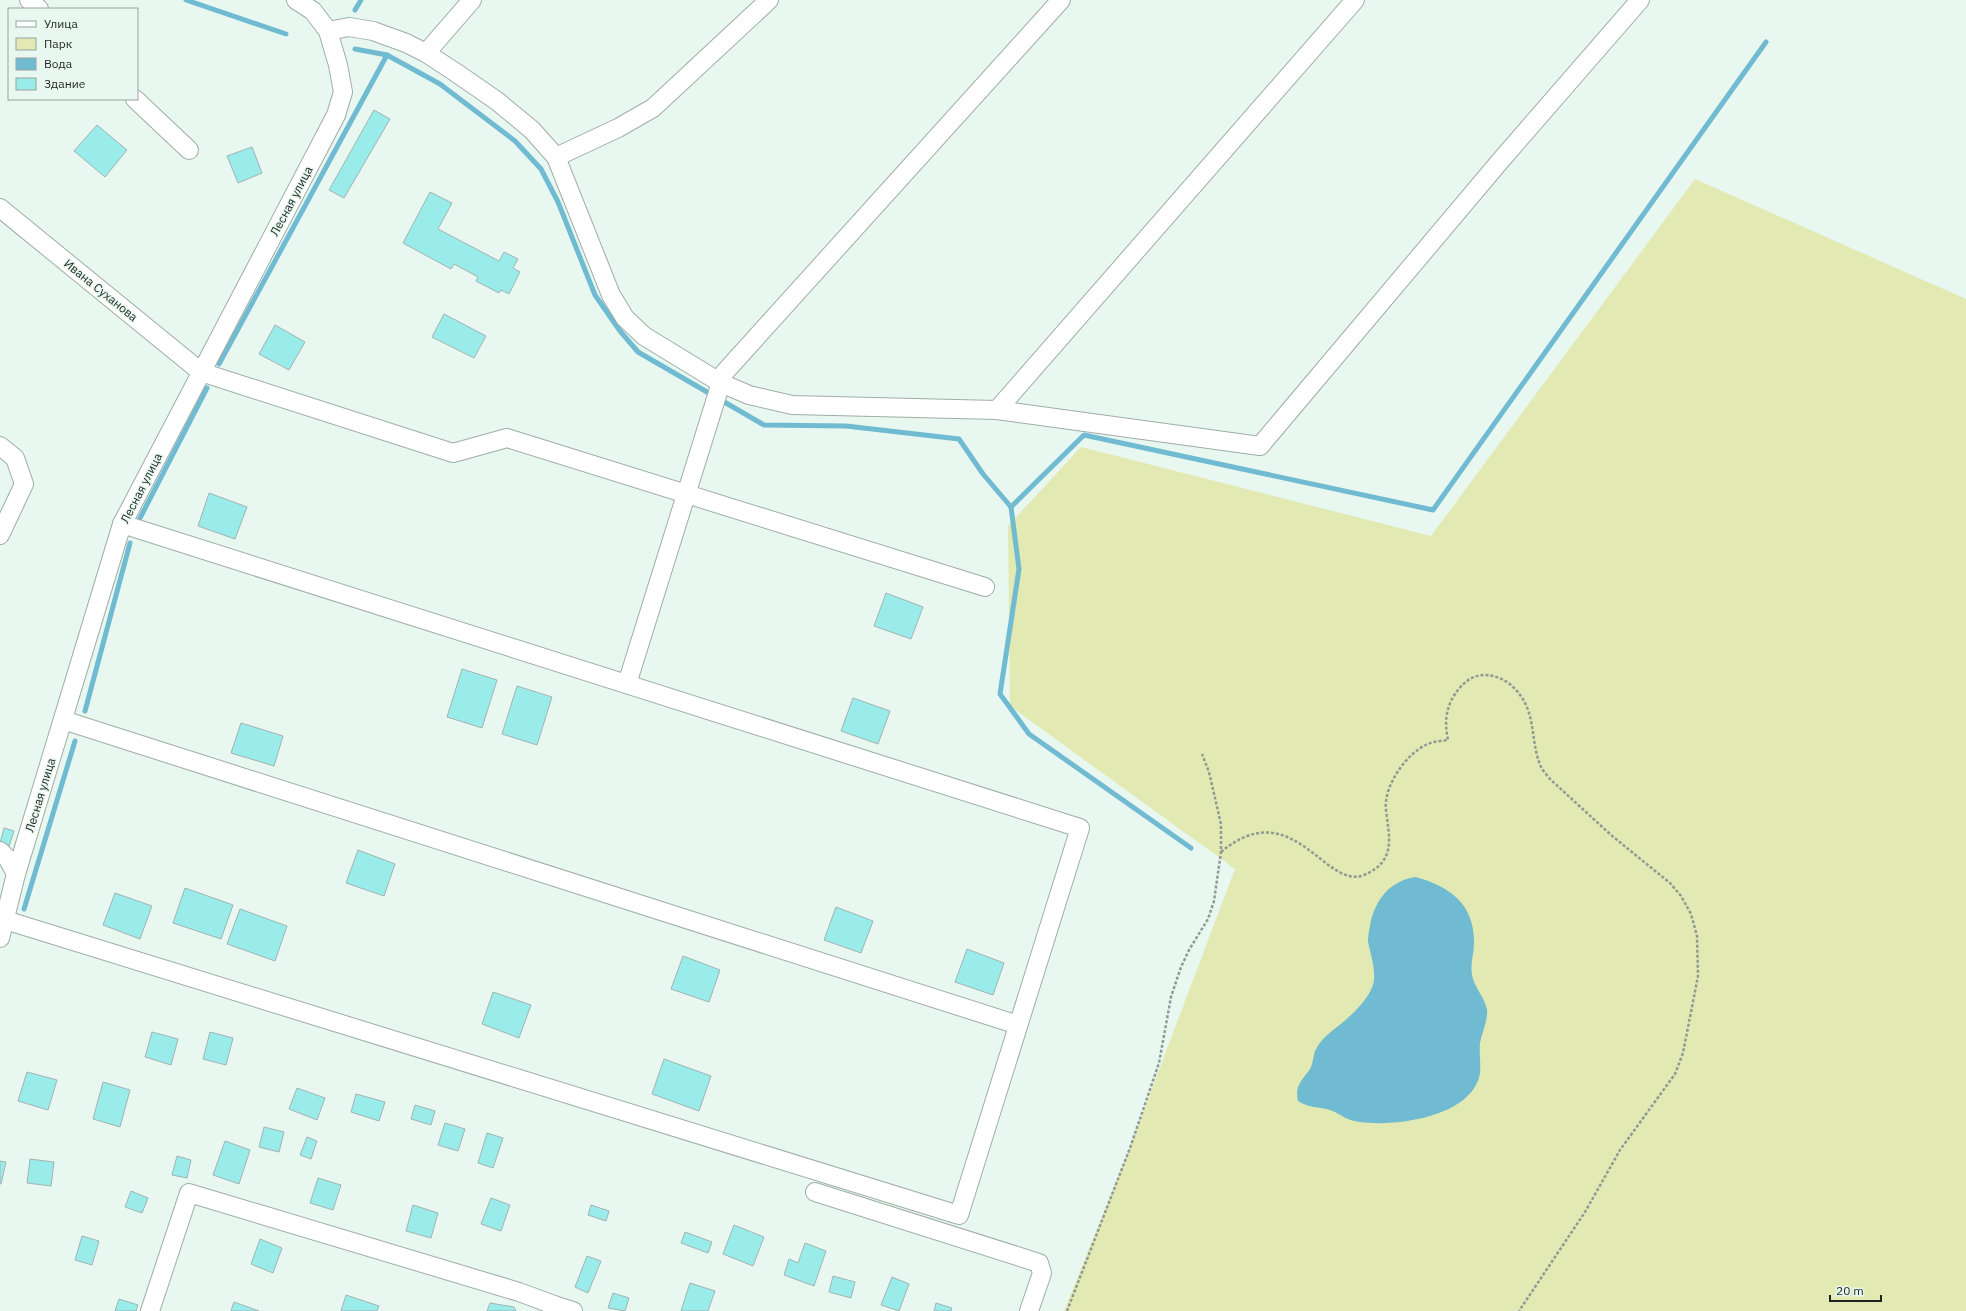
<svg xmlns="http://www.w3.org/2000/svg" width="1966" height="1311" font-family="'IBM Plex Sans',sans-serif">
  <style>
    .green { fill: #e2e9b2 }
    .water { fill: #70bbd1 }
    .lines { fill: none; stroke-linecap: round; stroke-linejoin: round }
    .stream { stroke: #70bbd1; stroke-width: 5 }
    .building { fill: #99ece9; stroke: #a3b3b2 }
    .minor-casing { stroke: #9fada7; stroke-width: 20 }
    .path { stroke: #8f9a94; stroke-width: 2.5; stroke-dasharray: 3 2; stroke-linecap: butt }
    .minor { stroke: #fff; stroke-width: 18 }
    .labels { text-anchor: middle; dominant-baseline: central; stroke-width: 3; stroke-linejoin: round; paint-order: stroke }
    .street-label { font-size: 12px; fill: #1e2421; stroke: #e8f7f0 }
  </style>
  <rect width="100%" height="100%" fill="#e8f7f0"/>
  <polygon class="green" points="1695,179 1966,299 1966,1311 1064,1311 1128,1152 1235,869 1010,706 1008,526 1081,447 1431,536"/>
  <path class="water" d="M1416 877C1451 887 1475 905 1474 944 1474 954 1470 964 1472 974 1473 986 1485 997 1487 1010 1488 1021 1482 1032 1480 1043 1479 1052 1481 1063 1480 1073 1473 1117 1395 1127 1360 1122 1347 1121 1341 1114 1330 1110 1317 1106 1311 1109 1298 1101 1294 1086 1303 1079 1310 1069 1313 1064 1313 1057 1315 1051 1321 1038 1332 1031 1342 1023 1354 1013 1372 996 1374 980 1375 966 1370 953 1368 941 1368 936 1369 930 1370 926 1374 901 1390 880 1416 877Z"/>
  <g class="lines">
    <g class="stream">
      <polyline points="186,0 286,34"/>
      <polyline points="355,10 361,0"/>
      <polyline points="355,49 387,55 440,84 515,141 541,169 558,202 595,295 620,331 638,352 764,425 846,426 959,439 983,474 1011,507 1019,569 1000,694 1029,734 1191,848"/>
      <polyline points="219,364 387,55"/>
      <polyline points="1011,507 1084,435 1433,510 1766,42"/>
      <polyline points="138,522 207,388"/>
      <polyline points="85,711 130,543"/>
      <polyline points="24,909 75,741"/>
    </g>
  </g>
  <g class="building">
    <polygon points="374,110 390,119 344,198 329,190"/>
    <polygon points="97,125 127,150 105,177 74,151"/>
    <polygon points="252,147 262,173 238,183 227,156"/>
    <polygon points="430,192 452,203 438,229 499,261 504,252 518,259 513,268 520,272 509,294 501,290 499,293 476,281 478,277 454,264 451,269 403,243"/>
    <polygon points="444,314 486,336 474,358 432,337"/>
    <polygon points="275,325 305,342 289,370 259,354"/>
    <polygon points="209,493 247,507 235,539 198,526"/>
    <polygon points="886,593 923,607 911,639 874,626"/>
    <polygon points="462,669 497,680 482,728 447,717"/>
    <polygon points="517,686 552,697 537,745 502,734"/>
    <polygon points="853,698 890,711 878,744 841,731"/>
    <polygon points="241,723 283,736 274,766 231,753"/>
    <polygon points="4,828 14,831 9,846 0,843"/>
    <polygon points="358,850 395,864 384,896 346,883"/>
    <polygon points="185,888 233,905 221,939 173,923"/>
    <polygon points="115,893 152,906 140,939 103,925"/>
    <polygon points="836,907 873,921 861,953 824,940"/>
    <polygon points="240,909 287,926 275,961 227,944"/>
    <polygon points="967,949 1004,963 993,995 955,982"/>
    <polygon points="683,956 720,970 709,1002 671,989"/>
    <polygon points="493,992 531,1005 519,1038 482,1024"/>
    <polygon points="152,1032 178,1039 171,1065 145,1057"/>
    <polygon points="210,1032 233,1038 226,1065 203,1059"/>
    <polygon points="664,1059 711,1076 699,1111 652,1094"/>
    <polygon points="27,1072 57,1080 48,1110 18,1101"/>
    <polygon points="103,1082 130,1090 120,1127 93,1119"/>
    <polygon points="297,1088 325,1098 317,1120 289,1109"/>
    <polygon points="356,1094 385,1102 379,1121 351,1112"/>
    <polygon points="415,1105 435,1111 431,1125 411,1119"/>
    <polygon points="445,1123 465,1129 458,1151 438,1145"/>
    <polygon points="264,1127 284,1132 279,1152 259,1147"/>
    <polygon points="487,1133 503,1138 493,1168 478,1163"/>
    <polygon points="307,1137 317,1141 311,1159 300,1155"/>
    <polygon points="225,1141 250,1150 239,1184 213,1175"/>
    <polygon points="177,1156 191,1160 187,1178 172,1175"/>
    <polygon points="30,1159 54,1162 51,1186 27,1183"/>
    <polygon points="0,1161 6,1162 1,1184 0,1184"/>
    <polygon points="318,1178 341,1185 333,1210 310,1203"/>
    <polygon points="131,1191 148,1198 142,1213 125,1207"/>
    <polygon points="491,1198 510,1205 501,1231 481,1224"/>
    <polygon points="413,1205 438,1213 431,1238 406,1231"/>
    <polygon points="591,1205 609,1211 606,1221 588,1215"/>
    <polygon points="734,1225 764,1237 753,1266 723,1254"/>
    <polygon points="685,1232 712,1242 708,1253 681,1243"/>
    <polygon points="82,1236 99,1241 92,1265 75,1260"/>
    <polygon points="260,1239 282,1248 273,1273 251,1264"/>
    <polygon points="805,1243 826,1251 814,1286 784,1275 789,1259 798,1263"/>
    <polygon points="587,1256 601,1261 588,1293 575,1287"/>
    <polygon points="833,1276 855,1282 851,1298 829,1292"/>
    <polygon points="892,1277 909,1284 899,1311 881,1305"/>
    <polygon points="690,1283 715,1291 708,1311 681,1311"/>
    <polygon points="613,1293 629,1298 625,1311 608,1308"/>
    <polygon points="346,1295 379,1306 377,1311 341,1311"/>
    <polygon points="119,1299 138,1305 136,1311 115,1311"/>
    <polygon points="234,1302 259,1311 231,1311"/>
    <polygon points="490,1303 514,1307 516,1311 487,1311"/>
    <polygon points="936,1303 952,1308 951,1311 934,1311"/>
  </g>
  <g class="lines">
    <g class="minor-casing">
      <g id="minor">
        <polyline points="29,0 39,9"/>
        <polyline points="328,31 349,27 373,31 406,43 426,53 455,72 497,101 532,130 556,157 611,295 625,318 644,336 721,383 749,395 792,405 997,410 1260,446 1501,160 1640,0"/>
        <polyline points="426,53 472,0"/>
        <polyline points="135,99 189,150"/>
        <polyline points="556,157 618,128 653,108 769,0"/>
        <polyline points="0,208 201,372 453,453 507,438 985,587"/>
        <polyline points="997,410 1355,0"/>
        <polyline points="0,446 15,458 24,484 0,535"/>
        <polyline points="627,684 724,373 1061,0"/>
        <polyline points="63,720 1018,1025"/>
        <polyline points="0,851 8,859 16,874"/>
        <polyline points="5,920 959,1215 1080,828 122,524"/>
        <polyline points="0,938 16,874 122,524 336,115 343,92 338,65 328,31 313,11 296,0"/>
        <polyline points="815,1192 1039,1263 1042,1273 1029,1311"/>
        <polyline points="554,1305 573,1311"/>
        <polyline points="150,1311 189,1193 519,1292 554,1305 552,1311"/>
      </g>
    </g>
    <g class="path">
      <path d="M1221 852C1293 792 1325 891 1364 875 1397 861 1389 837 1386 810 1383 787 1406 753 1428 744 1434 741 1442 741 1448 740 1445 725 1445 713 1452 699 1460 685 1471 674 1487 675 1497 676 1508 681 1514 688 1538 712 1529 739 1541 767 1543 771 1547 775 1550 779L1611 835 1670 883 1681 896 1691 914 1697 936 1698 976 1683 1053 1675 1074 1620 1150 1585 1212 1519 1311"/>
      <polyline points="1067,1311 1130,1148 1159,1063 1171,997 1181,967 1189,950 1208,919 1214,901 1221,852 1221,824 1209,772 1202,754"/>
    </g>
    <use href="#minor" class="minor"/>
  </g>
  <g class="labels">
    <g class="street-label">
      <text transform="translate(291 201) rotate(-62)">Лесная улица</text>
      <text transform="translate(101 290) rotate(39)">Ивана Суханова</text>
      <text transform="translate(141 488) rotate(-63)">Лесная улица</text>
      <text transform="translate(40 795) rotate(-73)">Лесная улица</text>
    </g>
  </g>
  <rect x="8" y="8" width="130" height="92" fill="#e8f7f0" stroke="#97a39d"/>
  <rect x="16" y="21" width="20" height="6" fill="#ffffff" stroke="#97a39d"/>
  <text x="44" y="28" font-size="12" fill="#1e2421">Улица</text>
  <rect x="16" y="38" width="20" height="12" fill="#e2e9b2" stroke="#97a39d"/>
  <text x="44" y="48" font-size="12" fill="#1e2421">Парк</text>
  <rect x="16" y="58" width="20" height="12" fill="#70bbd1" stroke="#97a39d"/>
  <text x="44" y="68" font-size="12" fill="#1e2421">Вода</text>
  <rect x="16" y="78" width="20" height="12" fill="#99ece9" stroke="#97a39d"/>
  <text x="44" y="88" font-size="12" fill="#1e2421">Здание</text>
  <path d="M1830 1295v6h51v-6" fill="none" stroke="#1e2421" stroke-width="2"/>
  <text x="1836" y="1295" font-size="12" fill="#1e2421" stroke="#e8f7f0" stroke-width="3" paint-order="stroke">20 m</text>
</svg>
